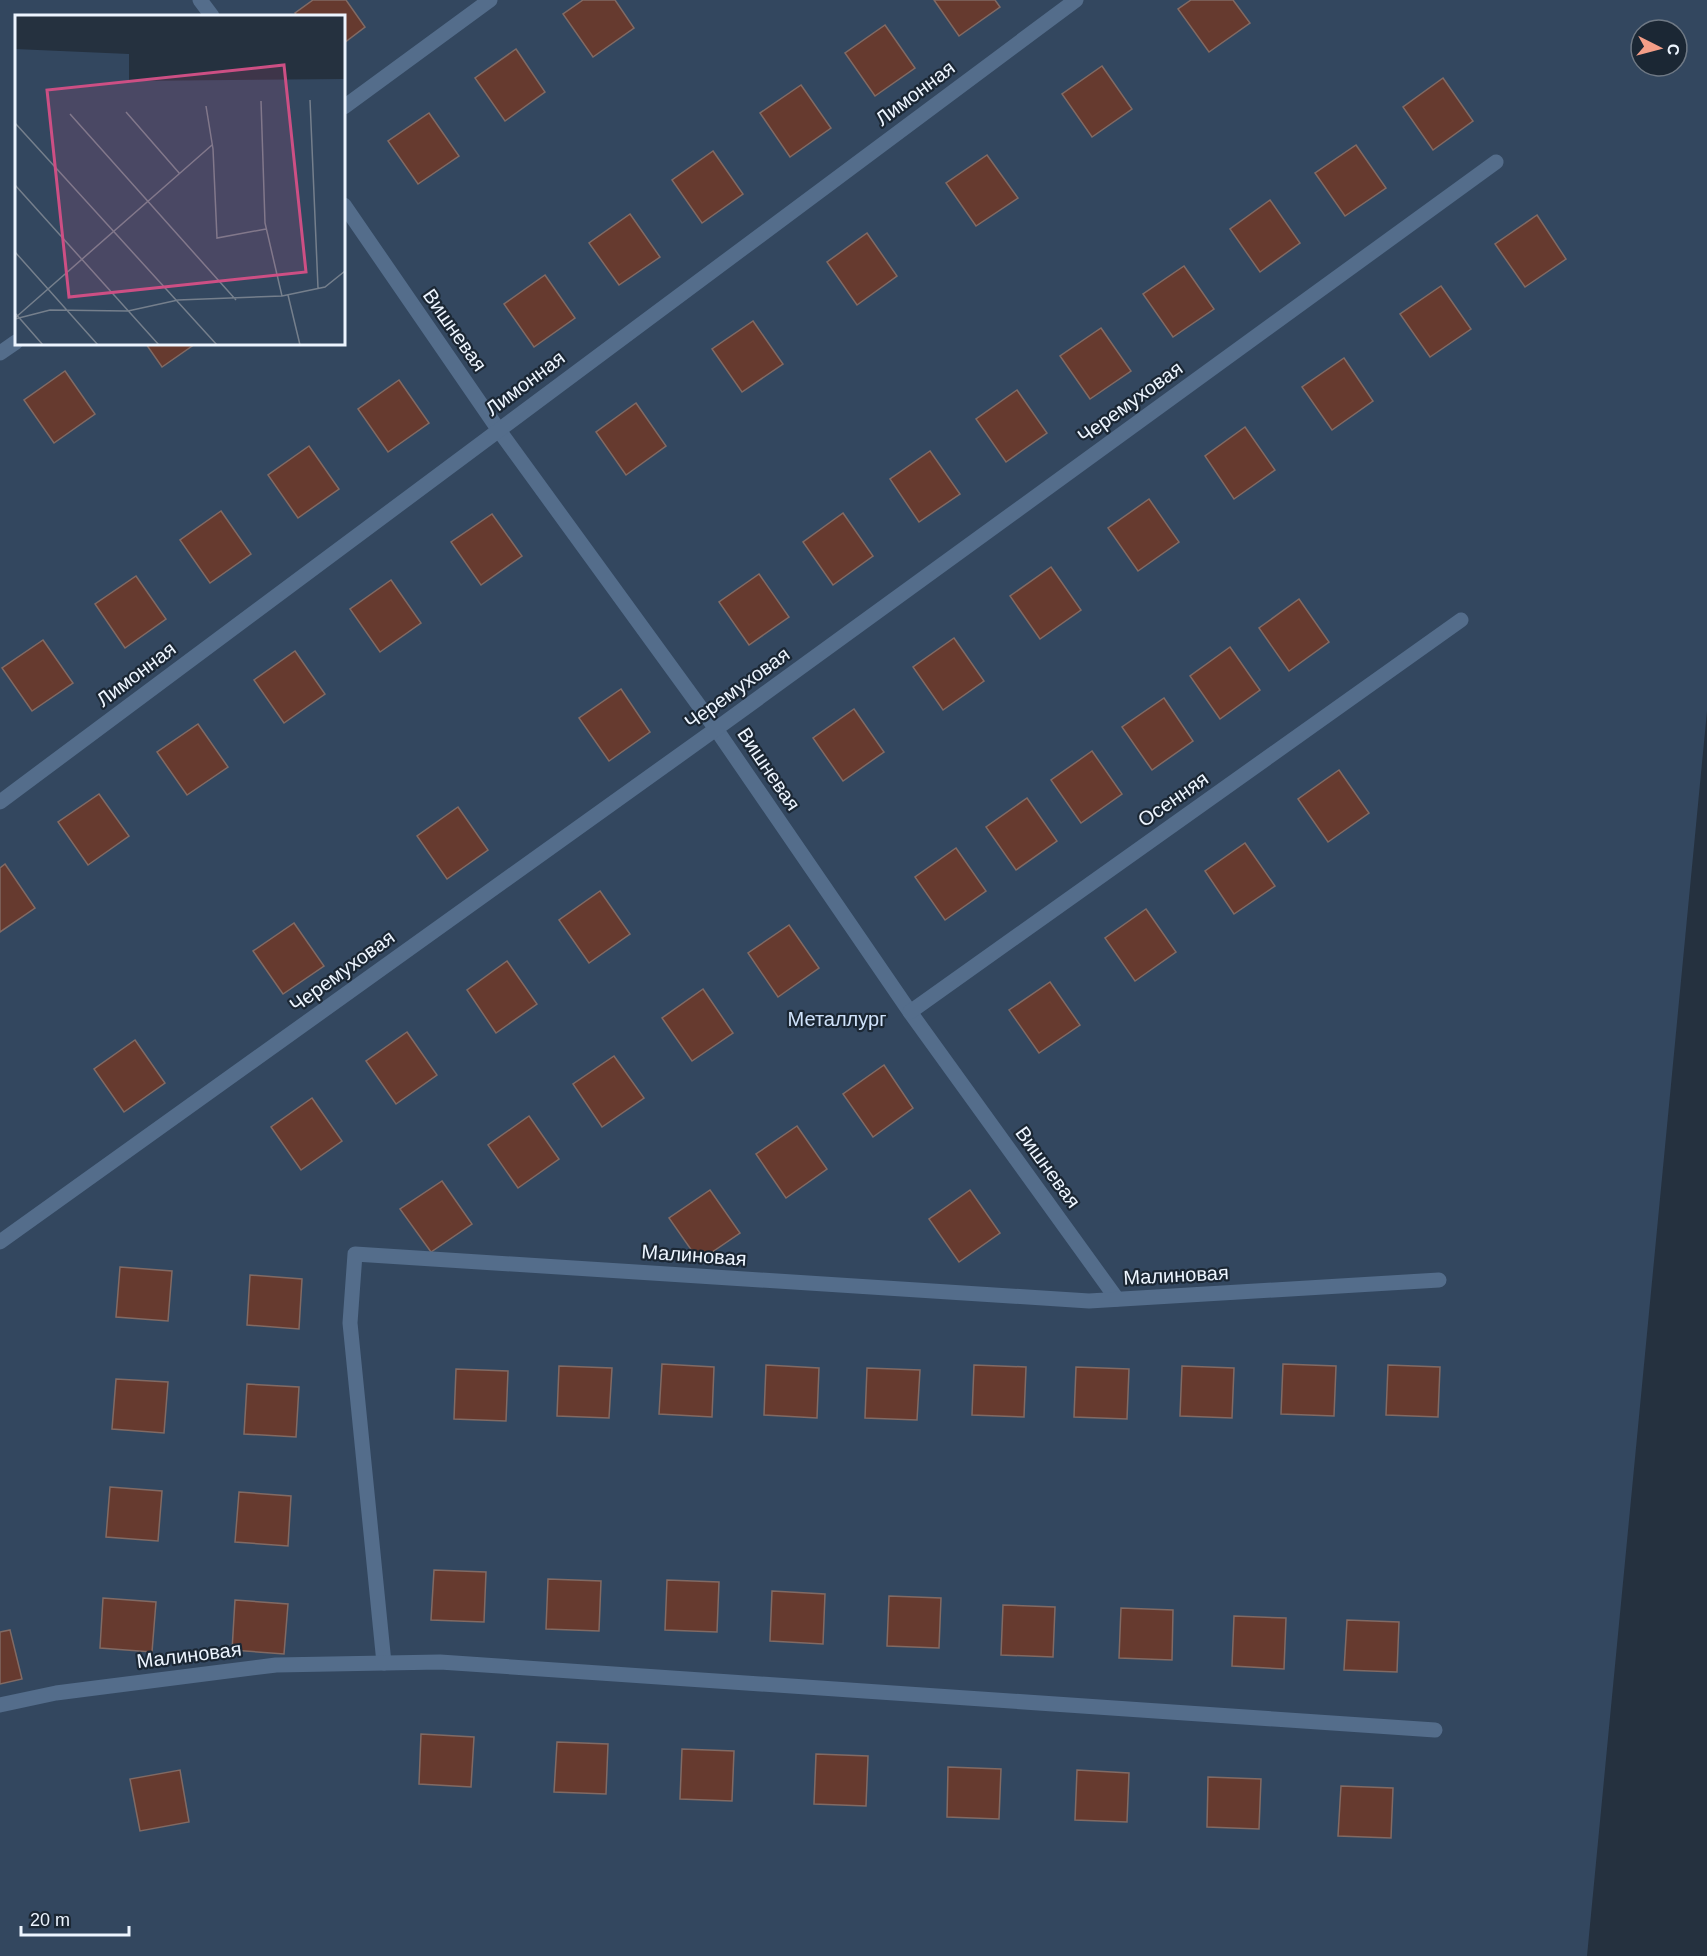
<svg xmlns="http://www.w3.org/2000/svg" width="1707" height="1956" font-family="Helvetica,sans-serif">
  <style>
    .green { fill: #33475f; fill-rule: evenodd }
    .building { fill: #663a2f; stroke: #816a64; stroke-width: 1.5 }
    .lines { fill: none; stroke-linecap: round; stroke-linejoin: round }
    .street { stroke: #546d8b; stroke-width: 15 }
    .labels { text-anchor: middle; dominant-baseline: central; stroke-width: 4.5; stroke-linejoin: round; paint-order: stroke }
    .street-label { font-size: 20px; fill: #edf5ff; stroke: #1b2734 }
    .park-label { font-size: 20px; fill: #d0e3fb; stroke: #1b2734 }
    .inset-road { fill: none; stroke: #757f8c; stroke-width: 1.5 }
    .view { fill: #cd4f84; fill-opacity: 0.15; stroke: #cd4f84; stroke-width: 3 }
    .inset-edge { fill: none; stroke: #edf5ff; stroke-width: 3 }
  </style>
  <rect width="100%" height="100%" fill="#25313f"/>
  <path class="green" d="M0 0H1707V711L1587 1956H0ZM16 16H344V344H16ZM1641 30H1677V66H1641Z"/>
  <g class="building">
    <polygon points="313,0 346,0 365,27 344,43 344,16 297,16 295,13"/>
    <polygon points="583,0 615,0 634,28 593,57 563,14"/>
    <polygon points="934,0 995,0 1000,7 959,36"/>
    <polygon points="1191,0 1233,0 1250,23 1209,52 1178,9"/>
    <polygon points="885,25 915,68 875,96 845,53"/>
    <polygon points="516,49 545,92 505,121 475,78"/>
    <polygon points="1102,66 1132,109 1092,137 1062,94"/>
    <polygon points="1443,78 1473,121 1433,150 1403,107"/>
    <polygon points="801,85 831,128 790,157 760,113"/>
    <polygon points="429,113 459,156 418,184 388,141"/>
    <polygon points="1356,145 1386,188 1345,216 1315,173"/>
    <polygon points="713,151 743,194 702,223 672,180"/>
    <polygon points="987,155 1018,198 976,226 946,183"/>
    <polygon points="1270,200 1300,243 1260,272 1230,229"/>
    <polygon points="630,214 660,257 619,285 589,243"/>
    <polygon points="1537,215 1566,259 1525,287 1495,244"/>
    <polygon points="867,233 897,276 857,305 827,262"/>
    <polygon points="1184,266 1214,309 1173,337 1143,294"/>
    <polygon points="545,275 575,318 534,347 504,304"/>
    <polygon points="1441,286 1471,329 1430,357 1400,314"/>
    <polygon points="753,321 783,364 742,392 712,349"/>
    <polygon points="1101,328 1131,371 1090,399 1060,356"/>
    <polygon points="146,344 195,344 162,367"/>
    <polygon points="1344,358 1373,401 1332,430 1302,387"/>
    <polygon points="65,371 95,414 54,443 24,400"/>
    <polygon points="399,380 429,423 388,452 358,409"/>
    <polygon points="1017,390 1047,433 1006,462 976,419"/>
    <polygon points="636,403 666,446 626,475 596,432"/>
    <polygon points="1245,427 1275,470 1234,499 1205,456"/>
    <polygon points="309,446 339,489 298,518 268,475"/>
    <polygon points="930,451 960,494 919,522 890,479"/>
    <polygon points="1149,499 1179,542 1138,571 1108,528"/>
    <polygon points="221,511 251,554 210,583 180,540"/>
    <polygon points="843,513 873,556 833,585 803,542"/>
    <polygon points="492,514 522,556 481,585 451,542"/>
    <polygon points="1051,567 1081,610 1040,639 1010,596"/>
    <polygon points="759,574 789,617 749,645 719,602"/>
    <polygon points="136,576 166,619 125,648 95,604"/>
    <polygon points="391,580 421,623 380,652 350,609"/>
    <polygon points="1299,599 1329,642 1289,671 1259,628"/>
    <polygon points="954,638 984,681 943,710 913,667"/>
    <polygon points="43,640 73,683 32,711 2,668"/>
    <polygon points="1230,647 1260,690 1220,719 1190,676"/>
    <polygon points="295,651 325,694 284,723 254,680"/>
    <polygon points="621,689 650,732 609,761 579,718"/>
    <polygon points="1164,698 1193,741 1152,770 1122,727"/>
    <polygon points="854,709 884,752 843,781 813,738"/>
    <polygon points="198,724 228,767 187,795 157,752"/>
    <polygon points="1092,751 1122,794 1081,823 1051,780"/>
    <polygon points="1339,770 1369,813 1328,842 1298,799"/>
    <polygon points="99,794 129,836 88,865 58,822"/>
    <polygon points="1027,798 1057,841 1016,870 986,827"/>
    <polygon points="458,807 488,850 447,879 417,836"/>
    <polygon points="1245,843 1275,886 1234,914 1205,871"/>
    <polygon points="956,848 986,891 945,920 915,877"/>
    <polygon points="5,864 35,908 0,932 0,868"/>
    <polygon points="600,891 630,934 589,963 559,920"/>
    <polygon points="1146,909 1176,952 1135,981 1105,938"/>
    <polygon points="294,923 324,966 283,994 253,951"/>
    <polygon points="789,925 819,968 778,997 748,953"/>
    <polygon points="507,961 537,1004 496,1033 467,990"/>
    <polygon points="1050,982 1080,1025 1039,1053 1009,1010"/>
    <polygon points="703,989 733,1033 692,1061 662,1018"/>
    <polygon points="407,1032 437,1075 396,1104 366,1061"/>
    <polygon points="135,1040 165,1083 124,1112 94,1069"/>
    <polygon points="614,1056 644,1098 602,1127 573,1084"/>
    <polygon points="884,1065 913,1108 873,1137 843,1094"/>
    <polygon points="312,1098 342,1141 301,1170 271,1127"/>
    <polygon points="529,1116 559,1159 518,1188 488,1145"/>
    <polygon points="797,1126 827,1169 786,1198 756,1154"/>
    <polygon points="442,1181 472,1224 431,1252 400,1209"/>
    <polygon points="710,1190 740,1233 699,1261 669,1218"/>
    <polygon points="970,1190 1000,1233 959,1262 929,1219"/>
    <polygon points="120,1267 172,1271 168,1321 116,1317"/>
    <polygon points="250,1275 302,1279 299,1329 247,1325"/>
    <polygon points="662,1364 714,1367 712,1417 659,1414"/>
    <polygon points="1283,1364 1336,1366 1334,1416 1281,1414"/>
    <polygon points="766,1365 819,1368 817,1418 764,1415"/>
    <polygon points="974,1365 1026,1367 1024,1417 972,1415"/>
    <polygon points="1388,1365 1440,1367 1438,1417 1386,1415"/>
    <polygon points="559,1366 612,1368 609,1418 557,1416"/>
    <polygon points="1182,1366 1234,1368 1232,1418 1180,1416"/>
    <polygon points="1076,1367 1129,1369 1127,1419 1074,1417"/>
    <polygon points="867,1368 920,1370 917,1420 865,1418"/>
    <polygon points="456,1369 508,1371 506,1421 454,1419"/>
    <polygon points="116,1379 168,1382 164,1433 112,1429"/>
    <polygon points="247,1384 299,1387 296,1437 244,1434"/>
    <polygon points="110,1487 162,1491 158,1541 106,1537"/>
    <polygon points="239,1492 291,1496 288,1546 235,1542"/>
    <polygon points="434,1570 486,1572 484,1622 431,1620"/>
    <polygon points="548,1579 601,1581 599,1631 546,1629"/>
    <polygon points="667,1580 719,1582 717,1632 665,1630"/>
    <polygon points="772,1591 825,1594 823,1644 770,1641"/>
    <polygon points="889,1596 941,1598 939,1648 887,1646"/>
    <polygon points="103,1598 156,1602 152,1652 100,1648"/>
    <polygon points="235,1600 288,1604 284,1654 232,1650"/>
    <polygon points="1003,1605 1055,1607 1053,1657 1001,1655"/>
    <polygon points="1121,1608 1173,1610 1172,1660 1119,1658"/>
    <polygon points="1234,1616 1286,1618 1284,1669 1232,1666"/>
    <polygon points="1347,1620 1399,1622 1397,1672 1344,1670"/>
    <polygon points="10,1630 22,1679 0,1684 0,1632"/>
    <polygon points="421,1734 474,1737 471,1787 419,1784"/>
    <polygon points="557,1742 608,1744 606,1794 554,1792"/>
    <polygon points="682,1749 734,1751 732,1801 680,1799"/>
    <polygon points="816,1754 868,1756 866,1806 814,1804"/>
    <polygon points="948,1767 1001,1769 999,1819 947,1817"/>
    <polygon points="180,1770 189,1822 140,1831 130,1779"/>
    <polygon points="1077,1770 1129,1773 1127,1822 1075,1820"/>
    <polygon points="1208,1777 1261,1779 1259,1829 1207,1827"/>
    <polygon points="1341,1786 1393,1788 1391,1838 1338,1836"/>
  </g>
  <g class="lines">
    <g class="street">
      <polyline points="200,0 212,16"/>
      <polyline points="344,107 490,0"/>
      <polyline points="344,205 498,429 716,729 910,1012 1117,1299"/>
      <polyline points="0,353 16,342"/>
      <polyline points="0,802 1076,0"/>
      <polyline points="910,1012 1461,620"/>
      <polyline points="0,1242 716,729 1496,162"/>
      <polyline points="384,1663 350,1323 355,1254 1089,1301 1439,1280"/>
      <polyline points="0,1705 56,1693 276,1665 440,1662 1435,1730"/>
    </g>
  </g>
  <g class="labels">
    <g class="street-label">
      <text transform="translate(915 93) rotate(-37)">Лимонная</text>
      <text transform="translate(455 330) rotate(55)">Вишневая</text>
      <text transform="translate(525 383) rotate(-37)">Лимонная</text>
      <text transform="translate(1130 402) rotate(-36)">Черемуховая</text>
      <text transform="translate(136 674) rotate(-37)">Лимонная</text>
      <text transform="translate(737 688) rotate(-36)">Черемуховая</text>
      <text transform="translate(769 769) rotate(56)">Вишневая</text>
      <text transform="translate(1173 799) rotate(-35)">Осенняя</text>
      <text transform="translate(342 971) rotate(-36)">Черемуховая</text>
      <text transform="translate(1048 1167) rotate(54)">Вишневая</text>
      <text transform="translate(694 1255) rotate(4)">Малиновая</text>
      <text transform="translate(1176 1275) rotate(-3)">Малиновая</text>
      <text transform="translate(189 1655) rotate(-7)">Малиновая</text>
    </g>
    <g class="park-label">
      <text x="837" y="1019">Металлург</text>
    </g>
  </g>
  <g transform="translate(15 15)">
    <rect width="330" height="330" fill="#25313f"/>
    <path d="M0 34 114 39V66L330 64V330H0Z" fill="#33475f"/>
    <path class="inset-road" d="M295 85 303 273M246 86 250 208 267 281M191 91 198 134 202 223 251 214M111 97 165 159M55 99 221 285M0 108 202 330M0 170 144 330M0 237 83 330M273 280 285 330M0 298 28 330M0 303 197 130M0 304 35 295 113 296 163 285 267 281 310 272 330 256"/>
    <path class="view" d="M269 50 291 257 54 282 32 75Z"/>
    <rect width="330" height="330" class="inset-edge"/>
  </g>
  <g transform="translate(1659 48) rotate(96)"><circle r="28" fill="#1b2734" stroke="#6f7985" stroke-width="1.5"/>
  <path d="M0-4.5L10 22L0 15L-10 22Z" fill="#f49e88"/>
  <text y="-9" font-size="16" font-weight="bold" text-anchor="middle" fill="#edf5ff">С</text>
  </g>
  <path d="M21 1926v9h108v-9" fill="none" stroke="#edf5ff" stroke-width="3"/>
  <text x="30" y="1926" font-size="18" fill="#edf5ff" stroke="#1b2734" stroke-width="4.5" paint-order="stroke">20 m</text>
</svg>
